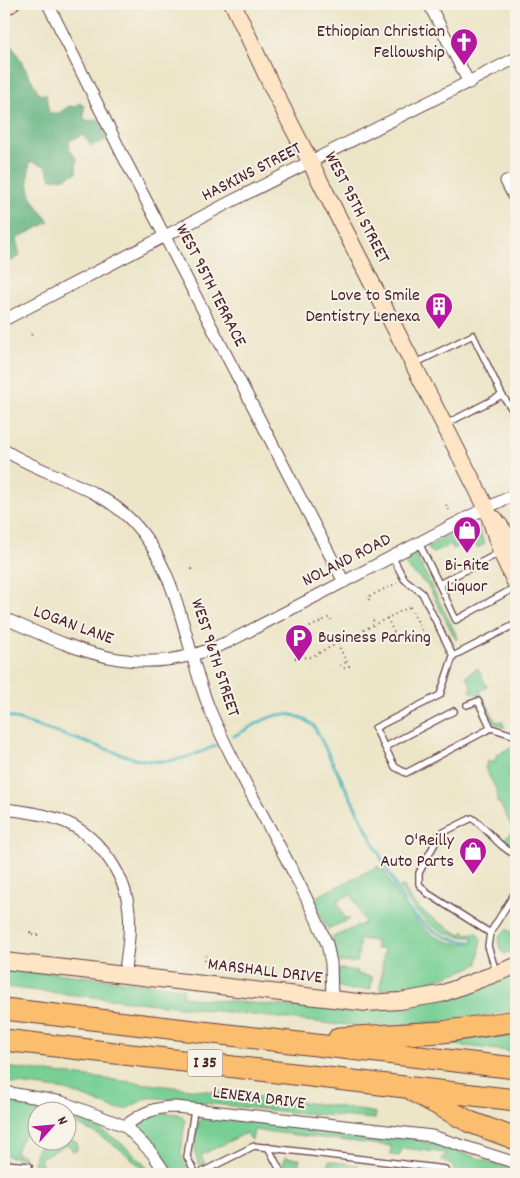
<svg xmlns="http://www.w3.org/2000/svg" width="520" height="1178" font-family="Dekko,sans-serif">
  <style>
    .green { fill: #77cf94; stroke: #607760 }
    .forest { fill: #61b27e; stroke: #566854 }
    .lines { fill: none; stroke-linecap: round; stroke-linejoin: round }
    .stream { stroke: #47b6be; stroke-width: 3 }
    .lane-casing { stroke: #623d43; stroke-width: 8 }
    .street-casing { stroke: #623d43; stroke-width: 13 }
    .secondary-casing { stroke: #623d43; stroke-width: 18 }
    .highway-casing { stroke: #623d43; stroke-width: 23 }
    .path { stroke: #623d43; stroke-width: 2; stroke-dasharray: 1 4; stroke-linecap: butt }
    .lane { stroke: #fff; stroke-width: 5.5 }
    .street { stroke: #fff; stroke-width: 11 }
    .secondary { stroke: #fde5c5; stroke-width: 16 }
    .highway { stroke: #fbbe6e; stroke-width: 21 }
    .labels { text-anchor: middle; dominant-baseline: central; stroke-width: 4; stroke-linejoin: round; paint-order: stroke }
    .shield { fill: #f7f3e8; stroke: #7e5f64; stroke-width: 1 }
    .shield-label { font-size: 16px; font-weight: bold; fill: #4a1f2b }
    .poi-label { font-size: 18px; fill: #4a1f2b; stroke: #f7f3e8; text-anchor: end }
    .street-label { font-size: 18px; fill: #4a1f2b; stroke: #f7f3e8 }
  </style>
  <rect width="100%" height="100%" fill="#f7f3e8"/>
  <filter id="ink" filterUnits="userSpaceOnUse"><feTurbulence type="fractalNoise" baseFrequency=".02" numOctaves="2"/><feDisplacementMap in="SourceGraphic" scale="10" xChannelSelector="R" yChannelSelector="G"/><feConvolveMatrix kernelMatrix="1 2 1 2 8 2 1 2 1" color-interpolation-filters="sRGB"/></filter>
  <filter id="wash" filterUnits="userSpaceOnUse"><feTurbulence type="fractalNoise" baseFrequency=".0096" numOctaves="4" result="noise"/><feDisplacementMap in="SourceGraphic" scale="20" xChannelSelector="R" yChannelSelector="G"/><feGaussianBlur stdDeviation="1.12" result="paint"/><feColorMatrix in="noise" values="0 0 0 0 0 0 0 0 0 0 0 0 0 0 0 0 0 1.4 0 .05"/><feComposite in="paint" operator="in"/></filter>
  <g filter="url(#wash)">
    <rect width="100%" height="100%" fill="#ece5c8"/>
    <g class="green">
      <polygon points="472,526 477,527 485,544 477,548 472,539 453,549 451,544 433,553 429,550 428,546 464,527"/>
      <polygon points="414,552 458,638 456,640 428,586 406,566 406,557"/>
      <polygon points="478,668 487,687 480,691 496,722 502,721 505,728 494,723 480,696 470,691 472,687 466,676"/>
      <polygon points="513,747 516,747 515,847 510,845 505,838 514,831 499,802 497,803 497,791 485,768 488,761 495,761 497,754"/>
      <path d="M379 866 380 871 383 868C400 902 427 952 473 942V937C439 938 414 917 400 887L404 886C412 911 440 922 461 935L464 931 468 934 477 932 481 940 478 964C443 979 418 987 380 990L384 949H376V941L360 939 357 962H337L331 938 365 923 351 894 337 901 345 919H350L328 929 315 904 318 901 316 897Z"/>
      <polygon points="506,929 514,934 516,931 516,949 504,954 498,943 500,935"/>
      <path d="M4 967 183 988V997L295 1007V1003L346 1008 516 971V1010C455 1023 394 1028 332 1024L4 987Z"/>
      <polygon points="341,969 358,971 357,974 372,977 371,989 350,990 337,986 337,970"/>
      <polygon points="516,1028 516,1052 440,1043"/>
      <polygon points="4,1067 342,1107 376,1113 375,1119 288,1112 158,1098 147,1098 126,1109 115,1109 66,1090 4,1082"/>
      <path d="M13 1103 51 1110H38L37 1124C27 1131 18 1141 16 1153L24 1156 23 1159 4 1155V1106Z"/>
      <polygon points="156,1112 179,1114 185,1121 181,1154 189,1174 177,1174 143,1133 141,1126 143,1120"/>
      <path d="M68 1115C101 1126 130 1146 152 1174H147C126 1150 98 1132 68 1121Z"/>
      <path d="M202 1117 395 1135 446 1147 516 1171V1174H456L451 1164 442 1161V1157L446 1156V1153L403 1148 399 1156 391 1155V1146L254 1130 252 1140 246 1133 201 1155 205 1164 200 1165C194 1159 191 1129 202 1117Z"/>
      <path d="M68 1138 77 1143V1150L73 1151 68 1144 40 1158 43 1167 35 1166C31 1142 50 1140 68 1140Z"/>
      <polygon points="286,1157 300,1159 297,1170 290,1174 283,1163"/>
      <polygon points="329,1161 358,1165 357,1173 327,1170"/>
    </g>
    <path class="forest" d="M4 31 40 95 46 94 49 113H59L69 106 75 107 79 103 84 106V121L99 120 108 139 91 146 83 135 69 141 70 150 77 159 76 173 65 178 51 179 46 166 30 161C25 193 31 197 49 222L16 239 20 256 4 265Z"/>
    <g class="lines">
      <g class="stream">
        <path d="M4 715 136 759C169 765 186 759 215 746"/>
        <path d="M234 736C264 721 283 701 314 726L407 908C426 929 445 941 473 942"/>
      </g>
    </g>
  </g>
  <g filter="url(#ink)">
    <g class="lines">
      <g class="lane-casing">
        <g id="lane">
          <polyline points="414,364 473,335 502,395 446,424"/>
          <polyline points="502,395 516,415"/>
          <polyline points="419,543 439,584 499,553"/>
          <polyline points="393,558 404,579 422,593 453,656 516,624"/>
          <polyline points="439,584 456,620 516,587"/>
          <polyline points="453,656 440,695 375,728 395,767 406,773 491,728 516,736"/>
          <polyline points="467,705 478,701 491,728"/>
          <polyline points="385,747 454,711"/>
          <path d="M516 855C498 847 488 829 472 818L440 834 419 873V884L427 893 490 933 516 891"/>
          <polyline points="490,933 488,946 496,972"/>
          <polyline points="194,1110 187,1157 196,1174"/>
          <polyline points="268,1147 282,1174"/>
          <polyline points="4,1164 29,1166"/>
          <polyline points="198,1174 254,1146 445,1169 448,1174"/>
        </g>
      </g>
      <g class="street-casing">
        <g id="street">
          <polyline points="48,4 121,152 344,582"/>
          <polyline points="429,4 469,83"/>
          <polyline points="506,181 516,201"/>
          <polyline points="4,320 234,200 516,58"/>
          <path d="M4 450C45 476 97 485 132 521 182 573 184 651 212 715 246 793 295 865 327 944L331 963 332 1000"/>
          <path d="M4 618C85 654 143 682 230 641L472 515 516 494"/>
          <path d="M4 809C22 811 39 813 57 819 95 831 125 871 129 911 131 933 127 955 124 976"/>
          <polyline points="4,1092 62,1102 125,1126 152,1153 166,1174"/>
          <path d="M125 1126C142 1113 154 1107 176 1107L432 1136 516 1163"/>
        </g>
      </g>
      <g class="secondary-casing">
        <g id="secondary">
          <polyline points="233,4 273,89 487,509 501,552 516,584"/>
          <polyline points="4,7 11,4"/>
          <polyline points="495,519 516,548"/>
          <polyline points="4,961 367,1003 400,1001 441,994 516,966"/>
        </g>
      </g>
      <g class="highway-casing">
        <g id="highway">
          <polyline points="4,1009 516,1068"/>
          <polyline points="339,1038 442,1032 516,1021"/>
          <polyline points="4,1040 516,1100"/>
          <polyline points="415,1092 470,1122 516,1139"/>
        </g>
      </g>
      <g class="path">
        <polyline points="31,335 33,333"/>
        <polyline points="446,505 449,510"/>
        <polyline points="191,569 193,568"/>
        <polyline points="369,600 368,597 397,583"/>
        <polyline points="410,607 425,636"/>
        <polyline points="387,618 398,641 403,638"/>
        <polyline points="373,620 376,624"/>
        <polyline points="292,636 330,617 331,620"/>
        <polyline points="396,637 401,634"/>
        <polyline points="335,639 349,666 342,669"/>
        <polyline points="295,658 311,657 411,606"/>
        <polyline points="340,665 347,662"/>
        <polyline points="30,932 30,935 38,935"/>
        <polyline points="205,961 206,953"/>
      </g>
      <use href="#lane" class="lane"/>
      <use href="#street" class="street"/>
      <use href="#secondary" class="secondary"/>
      <use href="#highway" class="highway"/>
    </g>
  </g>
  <defs>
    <g id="church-pin" transform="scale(1.4375)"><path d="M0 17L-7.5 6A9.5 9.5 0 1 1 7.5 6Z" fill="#b5179e" stroke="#f7f3e8"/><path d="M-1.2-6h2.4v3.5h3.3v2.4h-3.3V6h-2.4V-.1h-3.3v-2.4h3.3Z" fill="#fff"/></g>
    <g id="building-pin" transform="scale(1.4375)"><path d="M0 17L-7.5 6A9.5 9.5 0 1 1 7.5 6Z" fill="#b5179e" stroke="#f7f3e8"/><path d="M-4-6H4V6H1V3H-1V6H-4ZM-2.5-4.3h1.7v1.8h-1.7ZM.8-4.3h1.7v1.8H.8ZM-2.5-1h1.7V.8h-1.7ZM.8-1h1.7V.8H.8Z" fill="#fff"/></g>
    <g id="shop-pin" transform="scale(1.4375)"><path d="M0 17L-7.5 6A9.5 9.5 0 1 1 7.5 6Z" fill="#b5179e" stroke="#f7f3e8"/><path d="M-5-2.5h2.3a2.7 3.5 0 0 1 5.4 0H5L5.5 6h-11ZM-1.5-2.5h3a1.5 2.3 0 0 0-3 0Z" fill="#fff"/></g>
    <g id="parking-pin" transform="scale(1.4375)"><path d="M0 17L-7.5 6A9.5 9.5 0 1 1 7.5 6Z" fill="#b5179e" stroke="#f7f3e8"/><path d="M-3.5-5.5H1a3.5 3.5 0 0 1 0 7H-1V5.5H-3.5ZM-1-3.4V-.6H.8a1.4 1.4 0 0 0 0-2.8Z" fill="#fff"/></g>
  </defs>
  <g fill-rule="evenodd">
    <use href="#church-pin" x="464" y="42"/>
    <use href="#building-pin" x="439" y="306"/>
    <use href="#shop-pin" x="467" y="530"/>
    <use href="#parking-pin" x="299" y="638"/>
    <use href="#shop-pin" x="473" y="851"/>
  </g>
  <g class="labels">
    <rect class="shield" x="187.5" y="1049.5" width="35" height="27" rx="4"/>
    <g class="shield-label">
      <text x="205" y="1063">I 35</text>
    </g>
    <g class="poi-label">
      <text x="445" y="32">Ethiopian Christian<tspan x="445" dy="21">Fellowship</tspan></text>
      <text x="420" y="296">Love to Smile<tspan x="420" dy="21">Dentistry Lenexa</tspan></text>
      <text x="467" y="566" text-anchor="middle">Bi-Rite<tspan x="467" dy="21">Liquor</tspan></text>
      <text x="318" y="638" text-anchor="start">Business Parking</text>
      <text x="454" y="841">O'Reilly<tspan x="454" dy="21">Auto Parts</tspan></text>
    </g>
    <g class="street-label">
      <text transform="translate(252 173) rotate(-27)">HASKINS STREET</text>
      <text transform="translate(356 208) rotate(63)">WEST 95TH STREET</text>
      <text transform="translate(210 286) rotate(63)">WEST 95TH TERRACE</text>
      <text transform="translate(347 561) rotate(-27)">NOLAND ROAD</text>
      <text transform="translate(73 626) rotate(20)">LOGAN LANE</text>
      <text transform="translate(214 658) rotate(72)">WEST 96TH STREET</text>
      <text transform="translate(265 972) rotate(7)">MARSHALL DRIVE</text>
      <text transform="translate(259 1099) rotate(7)">LENEXA DRIVE</text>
    </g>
  </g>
  <rect width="520" height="1178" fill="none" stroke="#f7f3e8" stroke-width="20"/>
  <g transform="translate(52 1126) rotate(63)"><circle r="24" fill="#f7f3e8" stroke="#b29e9c"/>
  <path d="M0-4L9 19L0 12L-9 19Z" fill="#b5179e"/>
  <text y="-8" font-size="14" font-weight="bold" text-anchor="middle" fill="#4a1f2b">N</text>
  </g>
</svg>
